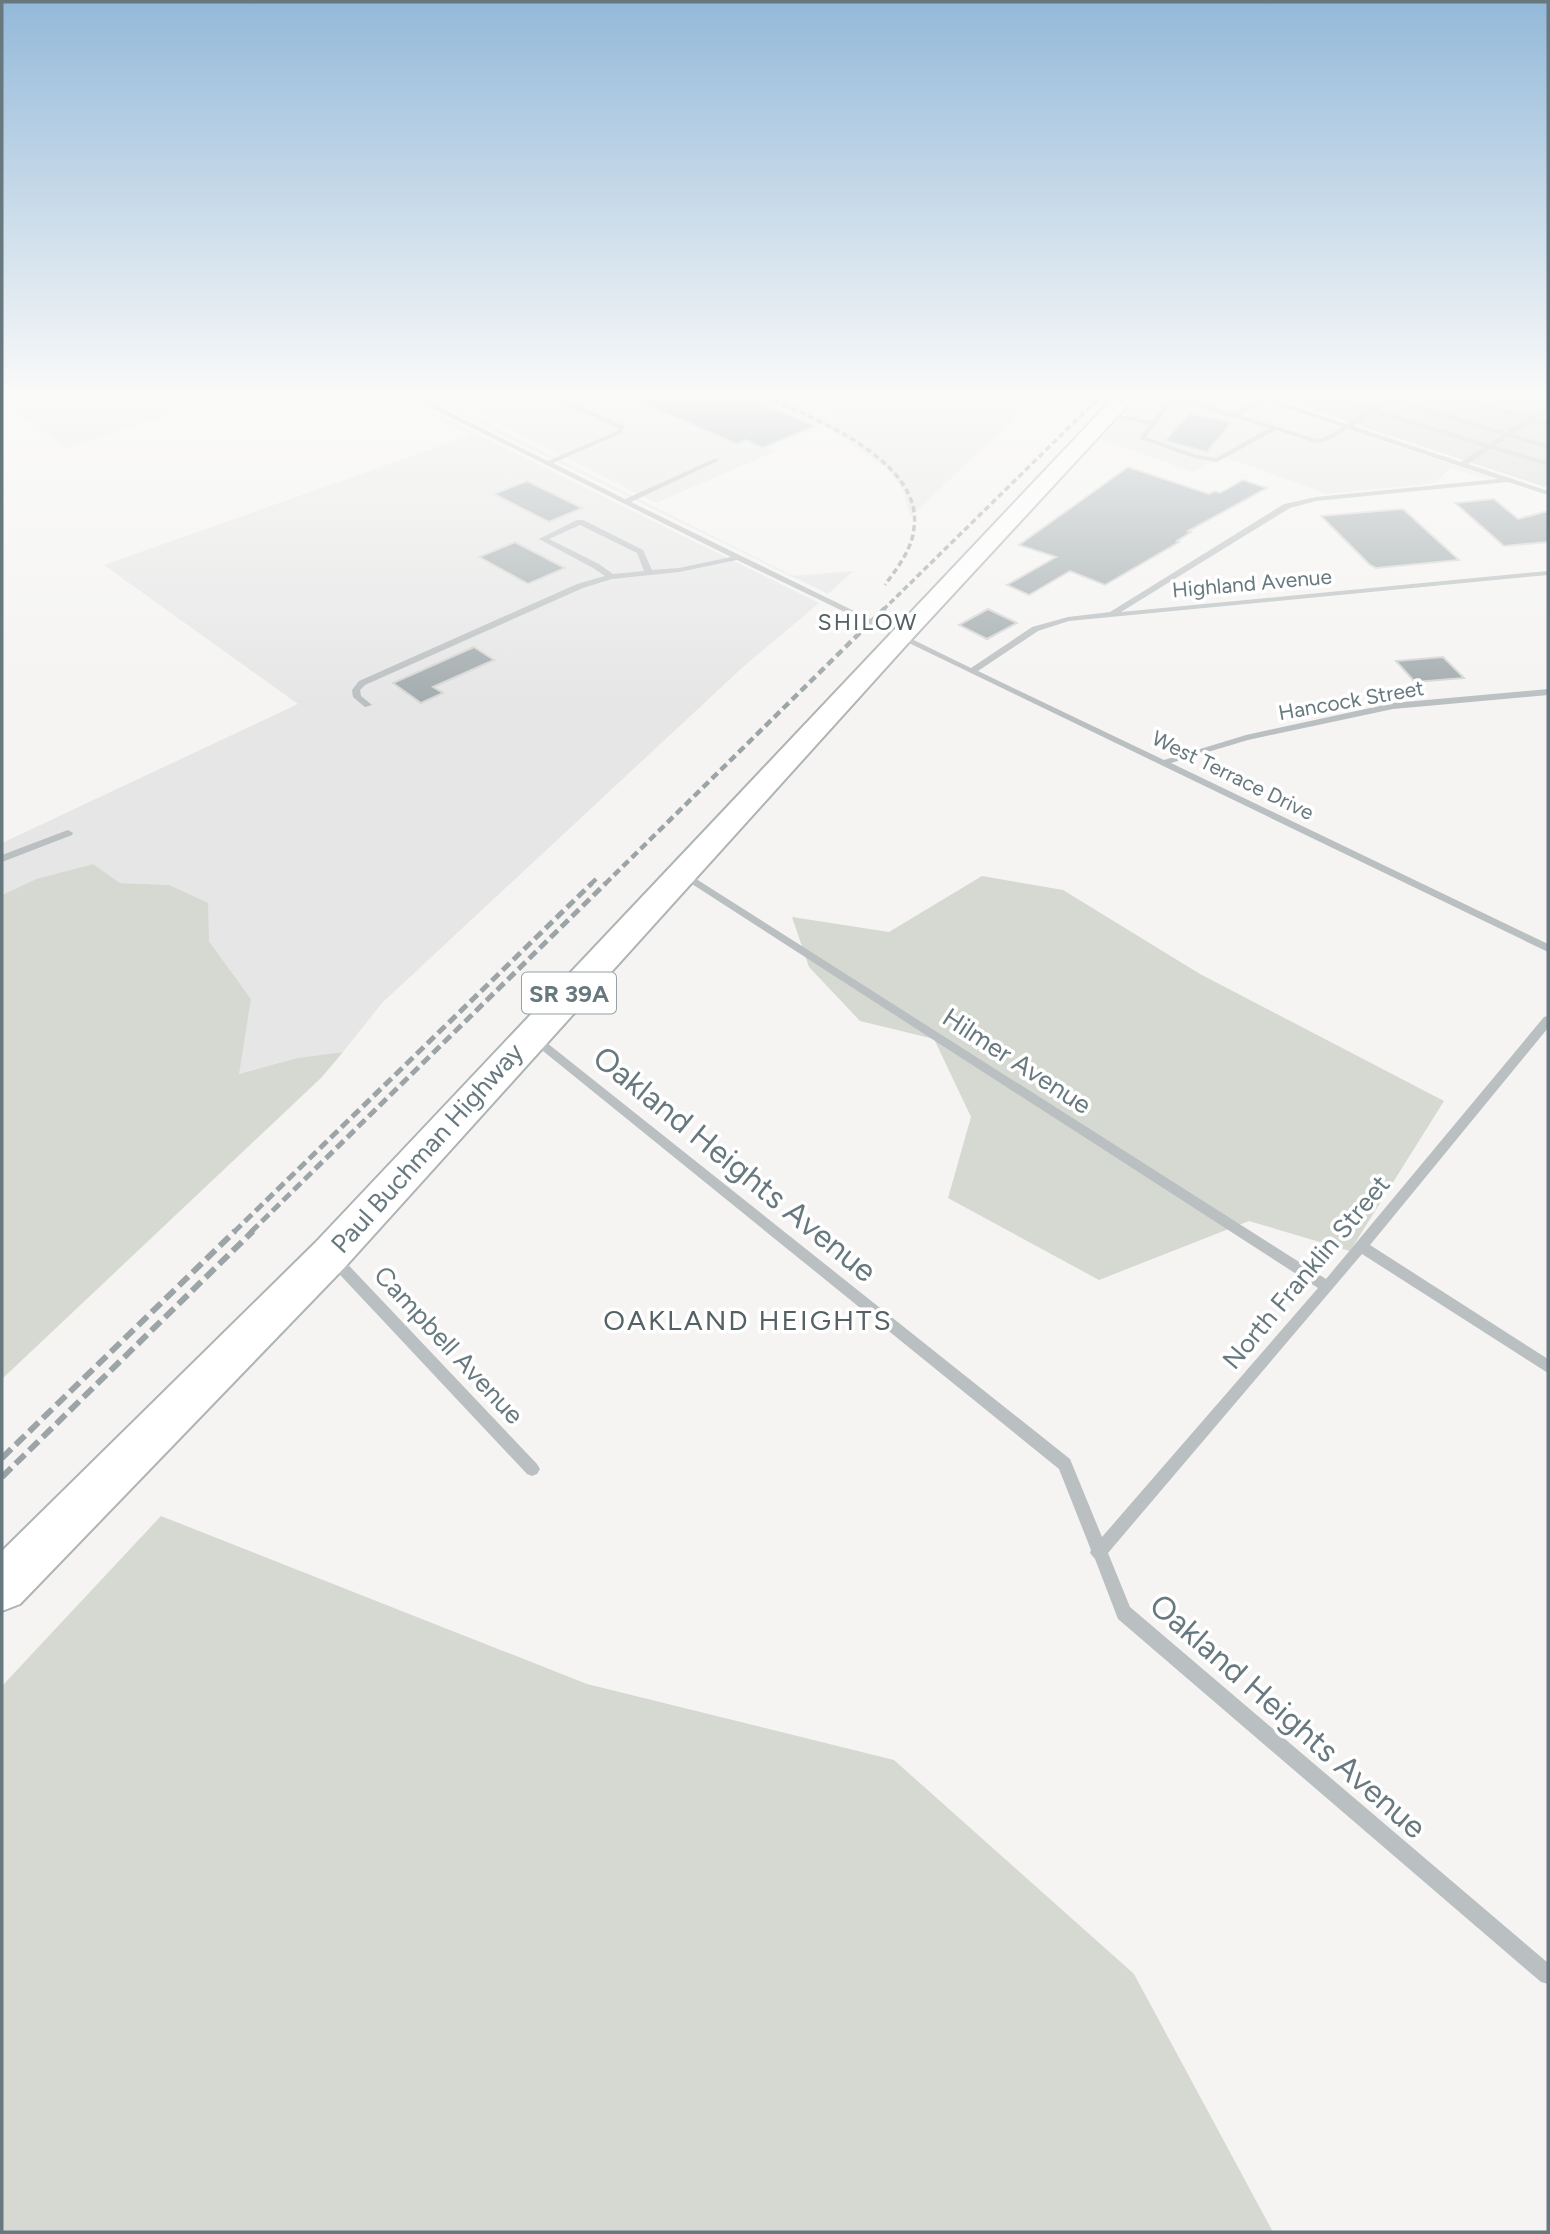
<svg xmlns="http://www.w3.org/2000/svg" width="1550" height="2234" font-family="Figtree,sans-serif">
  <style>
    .built { fill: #e5e6e5 }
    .green { fill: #d5d9d1 }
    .building { fill: #a2abae; stroke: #d6d6d4; stroke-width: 2 }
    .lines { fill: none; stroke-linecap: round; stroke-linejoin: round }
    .major-casing { stroke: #aeb3b5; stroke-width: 4 }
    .minor { fill: #babfc1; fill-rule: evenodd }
    .major { fill: #fff; fill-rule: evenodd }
    .rail-far3 { stroke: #9ca4a7; stroke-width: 3.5; stroke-dasharray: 6 3.5; stroke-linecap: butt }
    .rail-far2 { stroke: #9ca4a7; stroke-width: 4.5; stroke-dasharray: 8 4.5; stroke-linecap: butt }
    .rail-far1 { stroke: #9ca4a7; stroke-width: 5; stroke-dasharray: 10 5; stroke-linecap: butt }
    .rail { stroke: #9ca4a7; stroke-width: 6; stroke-dasharray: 13 6; stroke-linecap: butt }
    .labels { text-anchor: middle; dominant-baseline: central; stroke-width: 7; stroke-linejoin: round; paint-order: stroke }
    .far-street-label { font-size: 21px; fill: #67797f; stroke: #fff }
    .far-neighbourhood-label { font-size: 23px; letter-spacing: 2px; fill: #546165; stroke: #fff }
    .shield { fill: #fff; stroke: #95a1a5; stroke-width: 2 }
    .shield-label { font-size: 24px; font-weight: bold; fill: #67797f }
    .street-label { font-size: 26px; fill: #67797f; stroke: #fff }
    .neighbourhood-label { font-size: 28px; letter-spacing: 2px; fill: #546165; stroke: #fff }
    .near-street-label { font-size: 32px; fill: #67797f; stroke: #fff }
  </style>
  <rect width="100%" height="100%" fill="#f5f4f2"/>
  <g class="built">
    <polygon points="35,393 234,393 67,448 4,403"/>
    <polygon points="387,393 394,393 819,603 743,667 382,1003 343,1052 297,1058 238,1074 251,999 169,885 120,883 93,864 36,879 2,895 2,843 298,704 104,565 471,435"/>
    <polygon points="415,393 427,393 793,576 853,571 828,594"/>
    <polygon points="436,393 778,393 833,420 767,447 776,451 656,503"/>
    <polygon points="786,393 1042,393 910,517 903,490 889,470 825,426 839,419"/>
    <polygon points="1152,393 1236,393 1492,478 1483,478 1450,468 1436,483 1327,494 1222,456 1193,472 1098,438"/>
  </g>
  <g class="green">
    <polygon points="1262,393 1548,393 1548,488"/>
    <polygon points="93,864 120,883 169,885 208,903 209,941 251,999 239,1074 297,1058 343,1052 322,1077 2,1379 2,895 36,879"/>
    <polygon points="982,876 1063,890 1200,974 1444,1101 1350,1251 1249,1221 1099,1280 948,1198 971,1117 934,1039 860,1021 809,967 792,917 889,932"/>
    <polygon points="161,1516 587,1684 894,1760 1134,1974 1273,2232 2,2232 2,1686"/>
  </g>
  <g class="building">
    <polygon points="619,393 735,393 815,426 762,448 746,440 737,444"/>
    <polygon points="1189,413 1232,422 1207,452 1165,441"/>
    <polygon points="1128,467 1209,494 1215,491 1220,493 1243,480 1267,488 1188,531 1191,532 1177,541 1179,542 1105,585 1070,571 1029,595 1007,585 1056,557 1019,545"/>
    <polygon points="527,481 582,508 549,522 494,494"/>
    <polygon points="1494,499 1518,519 1548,511 1548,542 1504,546 1455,503"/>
    <polygon points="1403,509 1459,560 1376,568 1370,565 1321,516"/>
    <polygon points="515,542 565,568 528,584 479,557"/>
    <polygon points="988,609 1017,623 987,639 959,625"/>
    <polygon points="474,647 494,660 433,687 443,693 421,703 393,683"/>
    <polygon points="1443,657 1464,678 1415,682 1396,661"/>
  </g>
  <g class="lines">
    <g class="major-casing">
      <polygon id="major" points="1118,393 1139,393 910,641 345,1267 20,1604 2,1611 2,1551 315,1243"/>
    </g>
    <g class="minor">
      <polygon points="216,393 231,393 190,402 187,400"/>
      <path d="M402 393H410L425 401 444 393H453L431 403 548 461 617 431 618 428 540 393H549L624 426 622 433 553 463 625 499 714 459H718V461L631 502 971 668 1032 627 1068 617 1110 612 1284 504 1316 497 1498 479 1348 429 1327 441 1316 443 1276 430 1217 462 1194 458 1140 439 1139 438 1149 425 1107 415V413L1152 421 1164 406 1182 398 1233 413 1259 399 1243 393H1253L1346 424 1368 411 1312 393H1322L1372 408 1397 393H1405L1396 399 1506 432 1525 420 1438 393H1448L1529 417 1548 406V411L1536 419 1548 423V427L1531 422 1513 434 1548 445V449L1508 437 1495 446 1548 462V466L1491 449 1468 464 1548 491V495L1508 482 1316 501 1290 508 1121 612 1548 571V575L1069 621 1038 631 978 671 1164 760 1246 735 1393 703 1548 689V695L1393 709 1248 740 1171 763 1548 944V952L737 560 679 572 612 579 583 588 365 685 360 690 361 696 372 705 365 707 353 697 352 690 359 681 577 584 605 576 593 568 539 539 577 520H583L643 550 652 570 679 568 731 557ZM1265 401 1342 427 1323 438 1316 439 1240 415ZM1182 402 1269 428 1216 458 1197 455 1146 437 1168 408ZM1391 402 1502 435 1489 444 1378 410ZM1374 413 1484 447 1461 462 1353 426ZM580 525 637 553 644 571 613 574 599 564 549 539Z"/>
      <polygon points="1534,393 1548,394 1548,398 1535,394"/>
      <polygon points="68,830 73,833 72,835 2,862 2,855"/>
      <polygon points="682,870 1326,1279 1544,1017 1548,1016 1548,1028 1370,1245 1548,1359 1548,1373 1362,1254 1108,1553 1130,1607 1548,1963 1548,1984 1541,1982 1118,1619 1095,1559 1090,1553 1091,1550 1059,1469 527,1038 533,1034 537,1035 1070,1459 1102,1537 1318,1288 678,875 678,871"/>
      <polygon points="333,1252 338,1254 537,1464 540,1469 537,1474 532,1476 527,1474 328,1262 326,1258 328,1254"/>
    </g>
    <use href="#major" class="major"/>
    <g class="rail-far3">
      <path d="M756 393C806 414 924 459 914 528 912 550 897 568 885 585"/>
      <polyline points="883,610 1104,393"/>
    </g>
    <g class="rail-far2">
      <polyline points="591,884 596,879"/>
      <polyline points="605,884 885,608"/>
    </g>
    <g class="rail-far1">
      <polyline points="234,1232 592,883"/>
      <polyline points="251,1232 606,883"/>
    </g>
    <g class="rail">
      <polyline points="2,1458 235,1231"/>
      <polyline points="2,1477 253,1231"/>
    </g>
  </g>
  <linearGradient id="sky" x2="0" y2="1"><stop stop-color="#93b9d9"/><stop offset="0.56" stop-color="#fafaf9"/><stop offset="1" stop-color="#fafaf9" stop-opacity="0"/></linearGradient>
  <rect width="1550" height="706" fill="url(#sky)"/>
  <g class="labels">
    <g class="far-street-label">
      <text transform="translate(1252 583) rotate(-5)">Highland Avenue</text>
      <text transform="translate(1351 700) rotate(-10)">Hancock Street</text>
      <text transform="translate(1233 775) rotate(26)">West Terrace Drive</text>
    </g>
    <g class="far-neighbourhood-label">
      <text x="868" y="622">SHILOW</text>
    </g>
    <rect class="shield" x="522" y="972.5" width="94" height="41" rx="5"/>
    <g class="shield-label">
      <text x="569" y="993">SR 39A</text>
    </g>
    <g class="street-label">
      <text transform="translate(1017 1061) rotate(33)">Hilmer Avenue</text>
      <text transform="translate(427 1148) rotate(-48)">Paul Buchman Highway</text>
      <text transform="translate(1306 1272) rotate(-50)">North Franklin Street</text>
      <text transform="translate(449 1345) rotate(47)">Campbell Avenue</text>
    </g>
    <g class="neighbourhood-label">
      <text x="748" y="1320">OAKLAND HEIGHTS</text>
    </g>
    <g class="near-street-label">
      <text transform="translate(735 1164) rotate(39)">Oakland Heights Avenue</text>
      <text transform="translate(1288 1716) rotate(41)">Oakland Heights Avenue</text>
    </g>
  </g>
  <rect width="1550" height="2234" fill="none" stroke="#67797f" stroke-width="7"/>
</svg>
